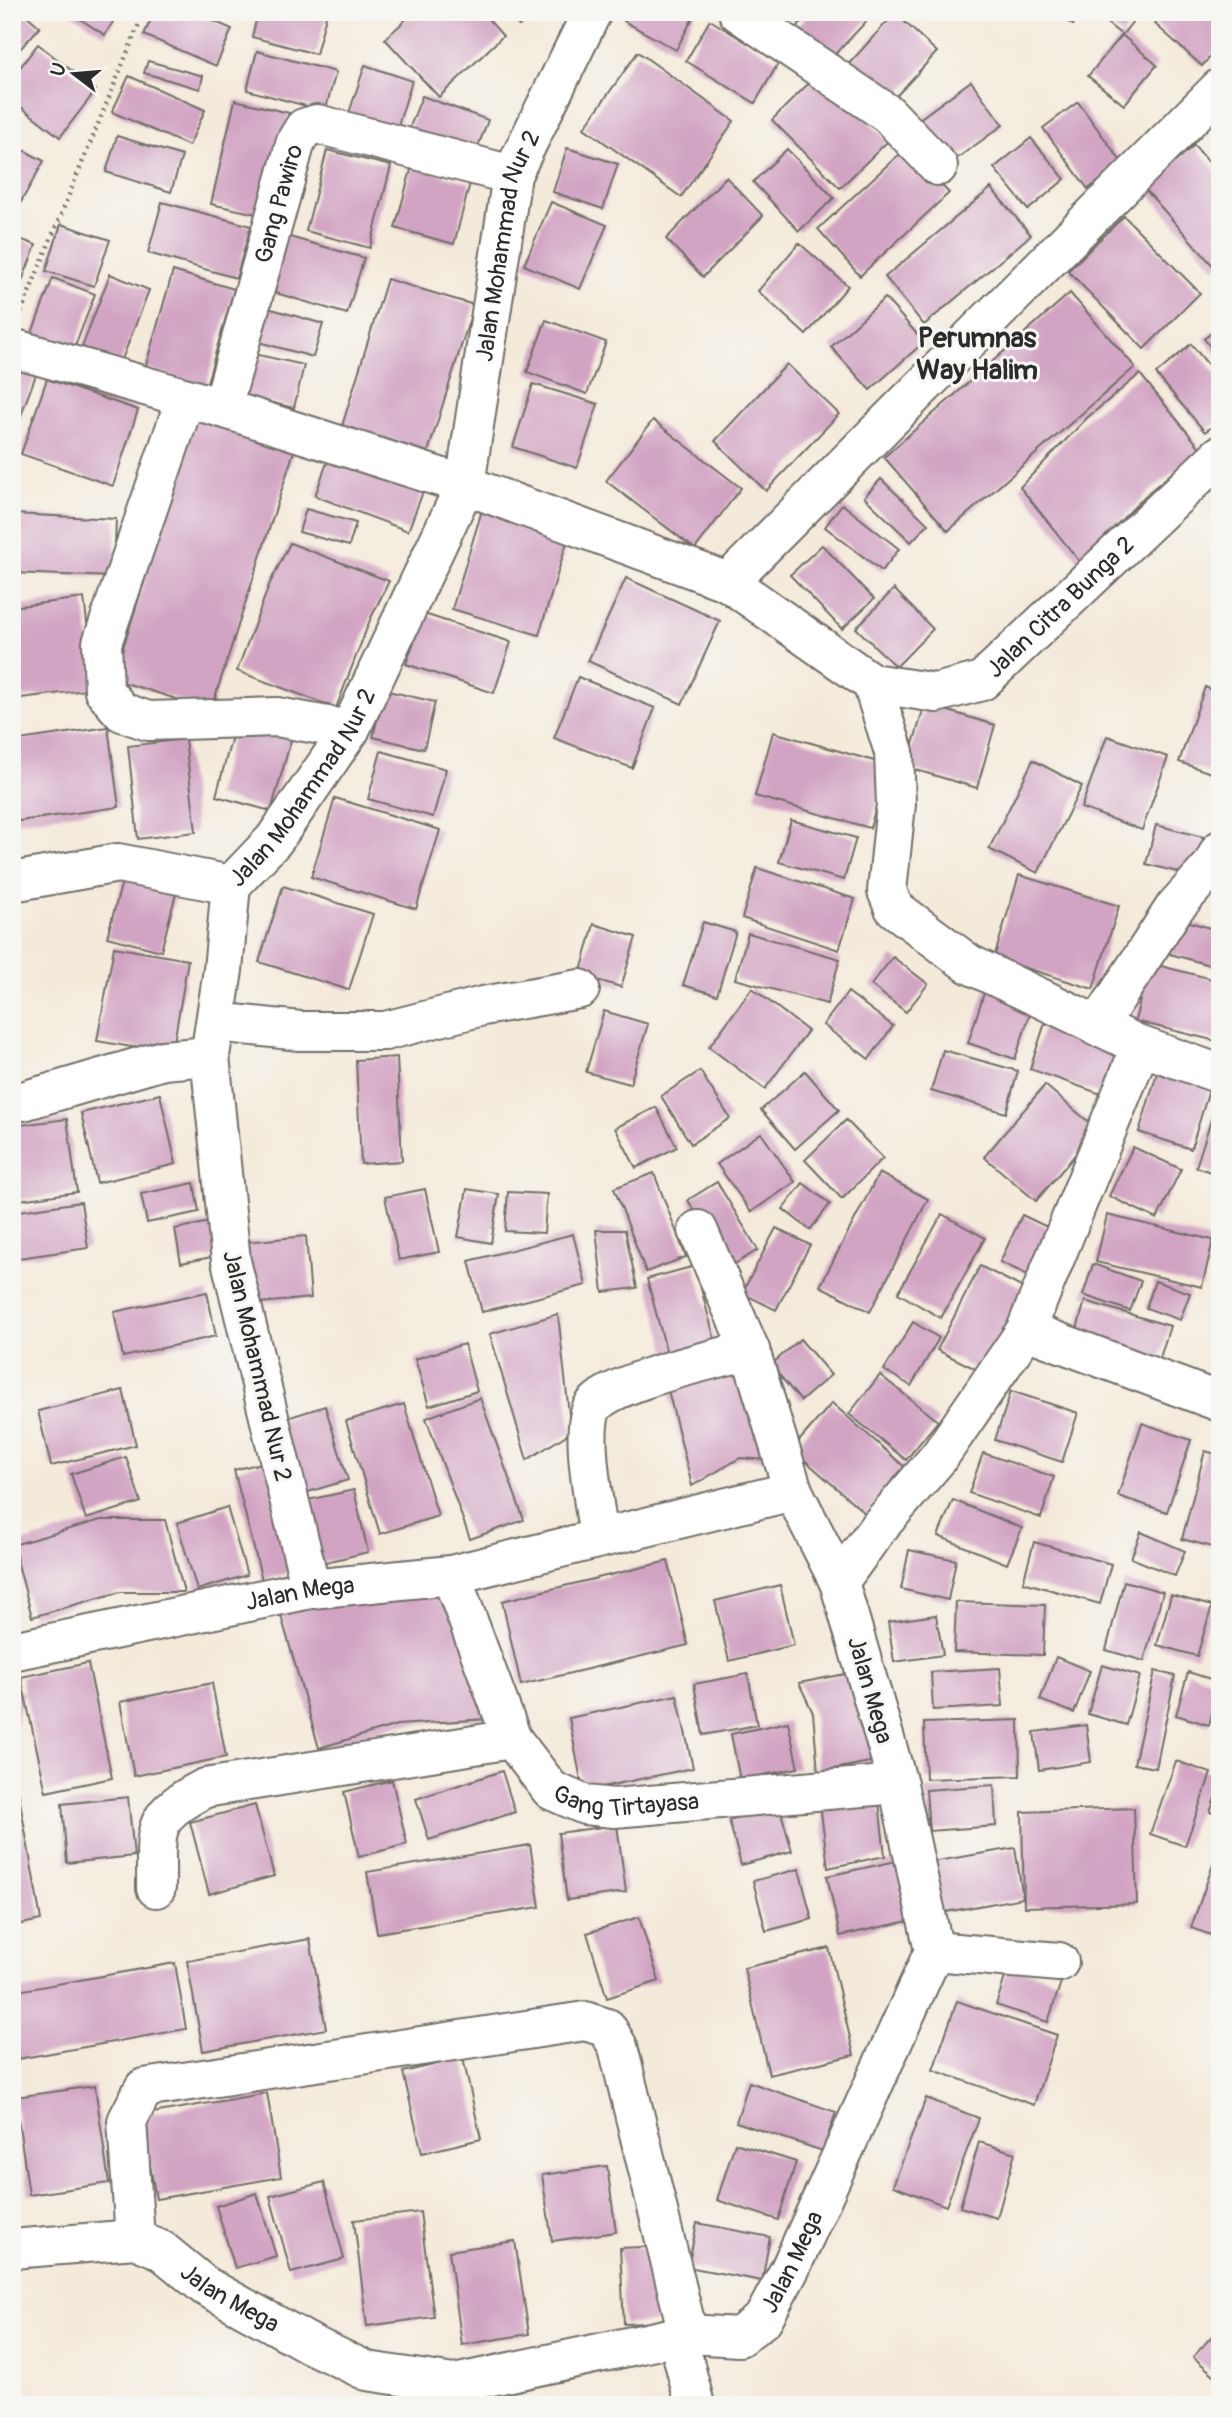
<svg xmlns="http://www.w3.org/2000/svg" width="1232" height="2417" font-family="Pangolin,sans-serif">
  <style>
    .building { fill: #d2a4c3 }
    .lines { fill: none; stroke-linecap: round; stroke-linejoin: round }
    .street-casing { stroke: #716e68; stroke-width: 42 }
    .path { stroke: #716e68; stroke-width: 4.5; stroke-dasharray: 2 5; stroke-linecap: butt }
    .street { stroke: #fff; stroke-width: 38 }
    .labels { text-anchor: middle; dominant-baseline: central; stroke-width: 6; stroke-linejoin: round; paint-order: stroke }
    .street-label { font-size: 24px; fill: #2b2b2b; stroke: #f6f6f2 }
    .quarter-label { font-size: 28px; font-weight: bold; fill: #2b2b2b; stroke: #f6f6f2 }
  </style>
  <rect width="100%" height="100%" fill="#f6f6f2"/>
  <filter id="ink" filterUnits="userSpaceOnUse"><feTurbulence type="fractalNoise" baseFrequency=".0143" numOctaves="2"/><feDisplacementMap in="SourceGraphic" scale="14" xChannelSelector="R" yChannelSelector="G"/><feConvolveMatrix kernelMatrix="1 2 1 2 8 2 1 2 1" color-interpolation-filters="sRGB"/></filter>
  <filter id="wash" filterUnits="userSpaceOnUse"><feTurbulence type="fractalNoise" baseFrequency=".00686" numOctaves="4" result="noise"/><feDisplacementMap in="SourceGraphic" scale="28" xChannelSelector="R" yChannelSelector="G"/><feGaussianBlur stdDeviation="1.57" result="paint"/><feColorMatrix in="noise" values="0 0 0 0 0 0 0 0 0 0 0 0 0 0 0 0 0 1.4 0 .05"/><feComposite in="paint" operator="in"/></filter>
  <g filter="url(#wash)">
    <rect width="100%" height="100%" fill="#f4eada"/>
    <g id="blocks">
      <g class="building">
        <polygon points="12,12 23,12 40,27 12,58"/>
        <polygon points="69,12 119,12 105,35"/>
        <polygon points="154,12 193,12 232,29 216,66 144,35"/>
        <polygon points="258,12 327,12 316,54 252,37"/>
        <polygon points="414,12 482,12 503,36 439,97 385,39"/>
        <polygon points="506,12 534,12 519,26"/>
        <polygon points="629,12 696,12 676,50 624,21"/>
        <polygon points="810,12 875,12 830,60 796,28"/>
        <polygon points="1054,12 1081,12 1073,25"/>
        <polygon points="1093,12 1140,12 1122,35"/>
        <polygon points="1165,12 1220,12 1220,46 1202,66 1155,24"/>
        <polygon points="895,13 937,52 888,105 846,67"/>
        <polygon points="710,20 779,62 755,103 686,61"/>
        <polygon points="1122,35 1157,65 1124,105 1088,76"/>
        <polygon points="38,44 96,90 60,137 12,100 12,78"/>
        <polygon points="257,51 336,72 325,111 247,90"/>
        <polygon points="638,52 734,121 681,197 584,128"/>
        <polygon points="148,61 203,76 200,89 144,73"/>
        <polygon points="365,65 412,81 396,132 348,116"/>
        <polygon points="819,73 888,141 840,188 772,120"/>
        <polygon points="129,76 205,110 189,146 112,112"/>
        <polygon points="971,81 1003,125 945,167 914,123"/>
        <polygon points="422,96 488,120 474,157 408,132"/>
        <polygon points="235,100 289,113 265,216 211,204"/>
        <polygon points="1078,102 1123,164 1088,189 1043,128"/>
        <polygon points="117,136 182,156 171,192 106,172"/>
        <polygon points="1031,138 1065,179 1028,210 994,168"/>
        <polygon points="12,144 44,161 12,218"/>
        <polygon points="1194,145 1220,175 1220,263 1215,268 1145,189"/>
        <polygon points="907,147 949,193 860,276 818,229"/>
        <polygon points="567,148 618,164 603,209 553,192"/>
        <polygon points="787,149 834,198 799,231 753,182"/>
        <polygon points="327,150 391,166 370,248 306,231"/>
        <polygon points="412,166 470,183 454,244 395,228"/>
        <polygon points="726,177 763,216 703,277 666,239"/>
        <polygon points="991,188 1031,235 924,325 885,277"/>
        <polygon points="162,202 251,226 236,278 148,253"/>
        <polygon points="551,202 607,225 580,289 524,265"/>
        <polygon points="1124,216 1200,293 1144,349 1068,271"/>
        <polygon points="61,224 110,240 94,286 46,271"/>
        <polygon points="12,236 36,245 12,307"/>
        <polygon points="286,236 364,258 347,314 269,291"/>
        <polygon points="799,243 848,286 806,335 758,291"/>
        <polygon points="173,271 234,289 206,386 145,368"/>
        <polygon points="110,274 149,290 121,362 82,347"/>
        <polygon points="53,278 95,294 74,349 32,333"/>
        <polygon points="387,279 474,305 428,452 342,426"/>
        <polygon points="1070,293 1135,367 948,531 884,457"/>
        <polygon points="885,298 924,342 870,390 831,347"/>
        <polygon points="258,305 323,324 313,357 248,339"/>
        <polygon points="546,320 606,342 587,394 527,372"/>
        <polygon points="1220,326 1220,359 1204,339"/>
        <polygon points="1191,344 1220,379 1220,420 1205,432 1156,374"/>
        <polygon points="240,351 304,365 294,408 230,393"/>
        <polygon points="12,354 40,364 12,439"/>
        <polygon points="787,364 839,414 766,491 715,441"/>
        <polygon points="1140,374 1201,449 1149,492 1080,562 1020,487 1088,417"/>
        <polygon points="47,379 138,410 113,486 21,454"/>
        <polygon points="533,384 598,404 577,468 513,447"/>
        <polygon points="199,411 297,442 211,710 113,679"/>
        <polygon points="653,420 741,488 695,549 606,481"/>
        <polygon points="330,454 424,489 408,531 315,496"/>
        <polygon points="881,479 928,524 911,542 864,497"/>
        <polygon points="842,504 899,549 882,571 825,527"/>
        <polygon points="483,507 570,532 539,635 452,609"/>
        <polygon points="306,509 356,523 349,546 299,532"/>
        <polygon points="12,514 116,519 114,577 12,573"/>
        <polygon points="290,543 389,581 370,620 336,708 237,671 270,583"/>
        <polygon points="822,545 874,599 842,629 790,575"/>
        <polygon points="626,578 720,621 682,704 588,661"/>
        <polygon points="894,589 933,629 896,667 856,628"/>
        <polygon points="84,598 95,689 12,699 12,607"/>
        <polygon points="424,614 511,642 494,693 406,664"/>
        <polygon points="578,677 655,708 632,768 554,738"/>
        <polygon points="1205,687 1220,693 1220,776 1179,762"/>
        <polygon points="384,690 435,702 424,749 373,737"/>
        <polygon points="925,704 995,725 977,788 906,767"/>
        <polygon points="237,718 293,733 271,811 216,796"/>
        <polygon points="108,727 119,807 12,822 12,741"/>
        <polygon points="773,732 888,765 870,828 755,796"/>
        <polygon points="1107,736 1168,757 1142,830 1081,808"/>
        <polygon points="185,739 196,832 138,839 128,746"/>
        <polygon points="381,751 446,769 433,817 368,799"/>
        <polygon points="1033,760 1082,786 1038,873 989,849"/>
        <polygon points="335,798 440,830 416,909 311,877"/>
        <polygon points="791,820 856,838 844,880 779,862"/>
        <polygon points="1156,825 1207,838 1197,877 1146,864"/>
        <polygon points="126,867 179,882 161,951 107,937"/>
        <polygon points="757,868 855,899 839,950 742,918"/>
        <polygon points="1019,875 1119,906 1093,989 994,958"/>
        <polygon points="283,886 373,914 349,990 259,962"/>
        <polygon points="1173,917 1220,931 1220,968 1163,952"/>
        <polygon points="703,922 736,932 717,995 683,985"/>
        <polygon points="594,924 636,937 621,987 580,975"/>
        <polygon points="748,933 840,959 827,1004 735,979"/>
        <polygon points="114,947 188,960 172,1054 97,1041"/>
        <polygon points="893,957 928,984 906,1012 871,985"/>
        <polygon points="1149,963 1220,981 1220,1042 1135,1021"/>
        <polygon points="986,987 1034,1002 1015,1059 968,1043"/>
        <polygon points="752,988 808,1031 765,1089 709,1047"/>
        <polygon points="848,992 893,1026 869,1059 823,1025"/>
        <polygon points="604,1011 648,1024 630,1084 586,1072"/>
        <polygon points="1045,1023 1131,1053 1115,1099 1030,1069"/>
        <polygon points="943,1050 1018,1071 1006,1113 931,1091"/>
        <polygon points="397,1057 402,1161 361,1164 356,1060"/>
        <polygon points="1158,1070 1210,1087 1191,1149 1139,1132"/>
        <polygon points="700,1071 730,1118 691,1144 661,1096"/>
        <polygon points="805,1071 839,1110 795,1149 761,1110"/>
        <polygon points="1045,1085 1097,1129 1036,1201 984,1157"/>
        <polygon points="160,1094 176,1164 97,1183 81,1113"/>
        <polygon points="1219,1095 1220,1095 1220,1175 1196,1167"/>
        <polygon points="656,1107 677,1147 636,1168 615,1128"/>
        <polygon points="67,1119 77,1192 12,1201 12,1126"/>
        <polygon points="846,1120 883,1158 842,1199 805,1160"/>
        <polygon points="761,1133 795,1182 751,1212 717,1164"/>
        <polygon points="1133,1147 1181,1169 1157,1219 1109,1196"/>
        <polygon points="654,1173 686,1257 646,1272 614,1188"/>
        <polygon points="879,1173 928,1199 870,1312 820,1286"/>
        <polygon points="717,1182 758,1250 728,1268 688,1200"/>
        <polygon points="194,1183 199,1212 147,1223 141,1194"/>
        <polygon points="803,1183 830,1204 810,1230 783,1209"/>
        <polygon points="425,1189 439,1252 399,1260 385,1197"/>
        <polygon points="467,1189 499,1194 491,1243 458,1237"/>
        <polygon points="508,1192 547,1194 544,1233 505,1231"/>
        <polygon points="81,1202 88,1248 12,1259 12,1212"/>
        <polygon points="942,1214 985,1238 941,1318 898,1293"/>
        <polygon points="1022,1215 1064,1235 1041,1281 1000,1262"/>
        <polygon points="1107,1215 1213,1240 1202,1287 1096,1262"/>
        <polygon points="220,1220 227,1254 181,1263 175,1229"/>
        <polygon points="776,1228 810,1245 776,1310 742,1293"/>
        <polygon points="596,1230 625,1230 637,1288 603,1292"/>
        <polygon points="573,1234 586,1285 482,1312 469,1261"/>
        <polygon points="306,1236 311,1298 250,1304 245,1242"/>
        <polygon points="1093,1264 1141,1281 1130,1311 1083,1295"/>
        <polygon points="695,1266 717,1348 669,1361 647,1279"/>
        <polygon points="980,1266 1033,1293 990,1376 937,1350"/>
        <polygon points="1155,1281 1190,1293 1180,1320 1146,1308"/>
        <polygon points="207,1292 216,1336 123,1357 114,1312"/>
        <polygon points="1085,1301 1170,1326 1159,1361 1075,1336"/>
        <polygon points="558,1314 571,1432 527,1460 490,1334"/>
        <polygon points="913,1322 939,1338 911,1386 884,1370"/>
        <polygon points="800,1339 831,1375 801,1401 771,1365"/>
        <polygon points="464,1344 477,1391 429,1406 415,1359"/>
        <polygon points="1219,1346 1220,1346 1220,1387 1208,1384"/>
        <polygon points="750,1364 781,1461 740,1458 692,1486 666,1382"/>
        <polygon points="880,1375 938,1421 906,1460 849,1414"/>
        <polygon points="123,1390 136,1445 51,1466 38,1411"/>
        <polygon points="1011,1391 1078,1413 1062,1462 995,1440"/>
        <polygon points="480,1398 524,1520 470,1539 426,1418"/>
        <polygon points="832,1403 907,1469 866,1514 792,1449"/>
        <polygon points="404,1404 438,1516 380,1534 346,1421"/>
        <polygon points="325,1406 348,1480 298,1495 275,1422"/>
        <polygon points="1142,1423 1191,1440 1167,1512 1118,1496"/>
        <polygon points="1205,1451 1220,1455 1220,1549 1182,1539"/>
        <polygon points="983,1453 1054,1477 1041,1518 969,1493"/>
        <polygon points="126,1457 141,1502 86,1519 71,1474"/>
        <polygon points="273,1460 300,1570 262,1580 234,1470"/>
        <polygon points="354,1490 368,1552 318,1564 303,1501"/>
        <polygon points="953,1500 1022,1528 1007,1564 938,1536"/>
        <polygon points="227,1507 247,1575 197,1590 177,1523"/>
        <polygon points="101,1520 165,1520 184,1592 120,1592 32,1617 13,1545"/>
        <polygon points="1141,1532 1185,1551 1175,1576 1131,1558"/>
        <polygon points="1034,1542 1111,1564 1100,1604 1023,1582"/>
        <polygon points="909,1550 956,1560 948,1600 901,1589"/>
        <polygon points="668,1561 688,1645 521,1685 502,1601"/>
        <polygon points="1124,1581 1163,1592 1144,1661 1106,1650"/>
        <polygon points="449,1583 487,1719 397,1725 319,1748 280,1612"/>
        <polygon points="780,1585 794,1645 729,1661 715,1601"/>
        <polygon points="1171,1595 1212,1606 1197,1656 1157,1645"/>
        <polygon points="956,1602 1045,1605 1043,1655 954,1652"/>
        <polygon points="936,1615 943,1655 894,1662 888,1622"/>
        <polygon points="1056,1657 1090,1671 1074,1713 1040,1700"/>
        <polygon points="88,1663 112,1778 46,1792 21,1677"/>
        <polygon points="1102,1665 1140,1676 1126,1725 1088,1714"/>
        <polygon points="1000,1668 1003,1706 933,1710 931,1672"/>
        <polygon points="1155,1671 1175,1676 1156,1768 1134,1764"/>
        <polygon points="856,1672 875,1761 818,1772 813,1713 799,1683"/>
        <polygon points="1188,1672 1220,1682 1209,1725 1176,1715"/>
        <polygon points="748,1674 757,1725 703,1735 694,1684"/>
        <polygon points="212,1683 226,1757 134,1776 120,1702"/>
        <polygon points="12,1690 23,1692 15,1731 12,1731"/>
        <polygon points="677,1695 693,1768 583,1791 569,1718"/>
        <polygon points="1019,1720 1020,1776 926,1779 924,1723"/>
        <polygon points="788,1722 798,1768 740,1780 731,1734"/>
        <polygon points="1086,1725 1091,1762 1039,1770 1034,1732"/>
        <polygon points="1176,1761 1211,1773 1185,1846 1150,1834"/>
        <polygon points="502,1771 515,1812 429,1840 416,1799"/>
        <polygon points="392,1780 407,1844 359,1857 344,1792"/>
        <polygon points="994,1785 996,1826 929,1831 926,1790"/>
        <polygon points="1219,1786 1220,1786 1220,1815 1210,1812"/>
        <polygon points="18,1790 41,1920 12,1926 12,1791"/>
        <polygon points="878,1793 885,1856 828,1868 820,1803"/>
        <polygon points="128,1797 134,1856 67,1863 62,1804"/>
        <polygon points="255,1805 274,1876 209,1894 190,1822"/>
        <polygon points="779,1805 792,1851 741,1865 729,1820"/>
        <polygon points="1134,1808 1137,1904 1024,1907 1022,1812"/>
        <polygon points="617,1825 626,1892 567,1900 558,1833"/>
        <polygon points="530,1845 540,1907 377,1933 367,1872"/>
        <polygon points="1015,1848 1023,1898 940,1913 931,1862"/>
        <polygon points="1216,1856 1220,1857 1220,1938 1191,1928"/>
        <polygon points="901,1860 913,1920 840,1936 827,1876"/>
        <polygon points="799,1869 812,1919 766,1931 753,1881"/>
        <polygon points="639,1917 659,1981 607,1998 587,1933"/>
        <polygon points="310,1939 326,2029 203,2051 187,1961"/>
        <polygon points="829,1948 854,2055 769,2075 744,1968"/>
        <polygon points="175,1963 186,2029 12,2060 12,1992"/>
        <polygon points="1009,1965 1061,1982 1048,2022 996,2005"/>
        <polygon points="957,2001 1057,2035 1034,2105 933,2070"/>
        <polygon points="463,2058 481,2139 422,2153 403,2072"/>
        <polygon points="749,2082 836,2112 823,2151 736,2122"/>
        <polygon points="95,2086 109,2183 29,2195 15,2097"/>
        <polygon points="267,2093 281,2177 156,2199 141,2115"/>
        <polygon points="926,2098 979,2118 946,2206 893,2186"/>
        <polygon points="979,2142 1015,2153 997,2218 960,2207"/>
        <polygon points="735,2143 796,2162 778,2220 717,2200"/>
        <polygon points="607,2166 616,2232 552,2241 542,2175"/>
        <polygon points="324,2182 344,2259 291,2273 270,2196"/>
        <polygon points="257,2193 276,2256 235,2268 216,2206"/>
        <polygon points="420,2212 434,2317 367,2326 354,2220"/>
        <polygon points="697,2223 770,2237 762,2281 688,2267"/>
        <polygon points="515,2241 529,2334 462,2345 449,2251"/>
        <polygon points="665,2246 669,2322 624,2324 620,2248"/>
        <polygon points="1220,2327 1220,2380 1193,2357"/>
      </g>
    </g>
  </g>
  <g filter="url(#ink)">
    <use href="#blocks" fill-opacity="0" stroke="#716e68" stroke-width="2"/>
    <g class="lines">
      <g class="street-casing">
        <g id="street">
          <polyline points="738,12 888,114 938,166"/>
          <polyline points="12,348 222,408 465,485 728,582 872,683 894,752 896,804 887,891 894,908 969,964 1141,1046 1220,1074"/>
          <polyline points="185,400 102,643 104,691 122,712 148,721 277,717 350,730"/>
          <path id="s1" d="M222 408 296 141 304 128 317 124 512 175"/>
          <polyline points="728,582 1220,88"/>
          <path id="s2" d="M872 683 936 693 982 681 1220 455"/>
          <polyline points="12,882 118,863 231,885"/>
          <polyline points="216,1022 300,1031 385,1031 483,1006 580,989"/>
          <polyline points="1097,1027 1175,907 1212,866 1220,850"/>
          <polyline points="23,1101 163,1060 210,1056"/>
          <polyline points="1026,1330 1220,1402"/>
          <path d="M599 1538C595 1507 581 1438 591 1410 601 1383 721 1358 750 1350"/>
          <path id="s3" d="M451 1575 512 1739 551 1790 585 1805 614 1808 898 1784"/>
          <polyline points="839,1582 877,1529 939,1457 1026,1330 1141,1046"/>
          <path id="s4" d="M311 1589 231 1261 210 1056 223 970 231 885 274 840 350 730 465 485 512 175 592 12"/>
          <path id="s5" d="M12 1651 311 1589 451 1575 793 1491"/>
          <path d="M156 1888C157 1829 148 1817 205 1788L512 1739"/>
          <polyline points="934,1951 1059,1962"/>
          <polyline points="135,2239 127,2121 144,2088 585,2021 607,2028 618,2047 688,2334"/>
          <path id="s6" d="M12 2249 135 2239 161 2250 205 2286 312 2345 367 2371 454 2384 688 2334 739 2337 763 2319 790 2269 934 1951 898 1784 839 1582 793 1491 750 1350 698 1230"/>
          <polyline points="678,2338 695,2405"/>
        </g>
      </g>
      <polyline class="path" points="21,312 144,12"/>
      <use href="#street" class="street"/>
    </g>
  </g>
  <g class="labels">
    <g class="street-label">
      <text stroke="none"><textPath href="#s1" startOffset="212">Gang Pawiro</textPath></text>
      <text stroke="none"><textPath href="#s4" startOffset="1426">Jalan Mohammad Nur 2</textPath></text>
      <text stroke="none"><textPath href="#s2" startOffset="220">Jalan Citra Bunga 2</textPath></text>
      <text stroke="none"><textPath href="#s4" startOffset="838">Jalan Mohammad Nur 2</textPath></text>
      <text transform="translate(257 1366) rotate(77)">Jalan Mohammad Nur 2</text>
      <text stroke="none"><textPath href="#s5" startOffset="294">Jalan Mega</textPath></text>
      <text transform="translate(870 1690) rotate(74)">Jalan Mega</text>
      <text stroke="none"><textPath href="#s3" startOffset="317">Gang Tirtayasa</textPath></text>
      <text stroke="none"><textPath href="#s6" startOffset="864">Jalan Mega</textPath></text>
      <text stroke="none"><textPath href="#s6" startOffset="236">Jalan Mega</textPath></text>
    </g>
    <g class="quarter-label">
      <text x="977" y="338">Perumnas<tspan x="977" dy="32">Way Halim</tspan></text>
    </g>
  </g>
  <rect width="1232" height="2417" fill="none" stroke="#f6f6f2" stroke-width="42"/>
  <g transform="translate(74 74) rotate(286)" stroke="#f6f6f2" stroke-width="5" paint-order="stroke">
  <path d="M0-5L12 26L0 18L-12 26Z" fill="#2b2b2b"/>
  <text y="-10" font-size="19" font-weight="bold" text-anchor="middle" fill="#2b2b2b">U</text>
  </g>
</svg>
